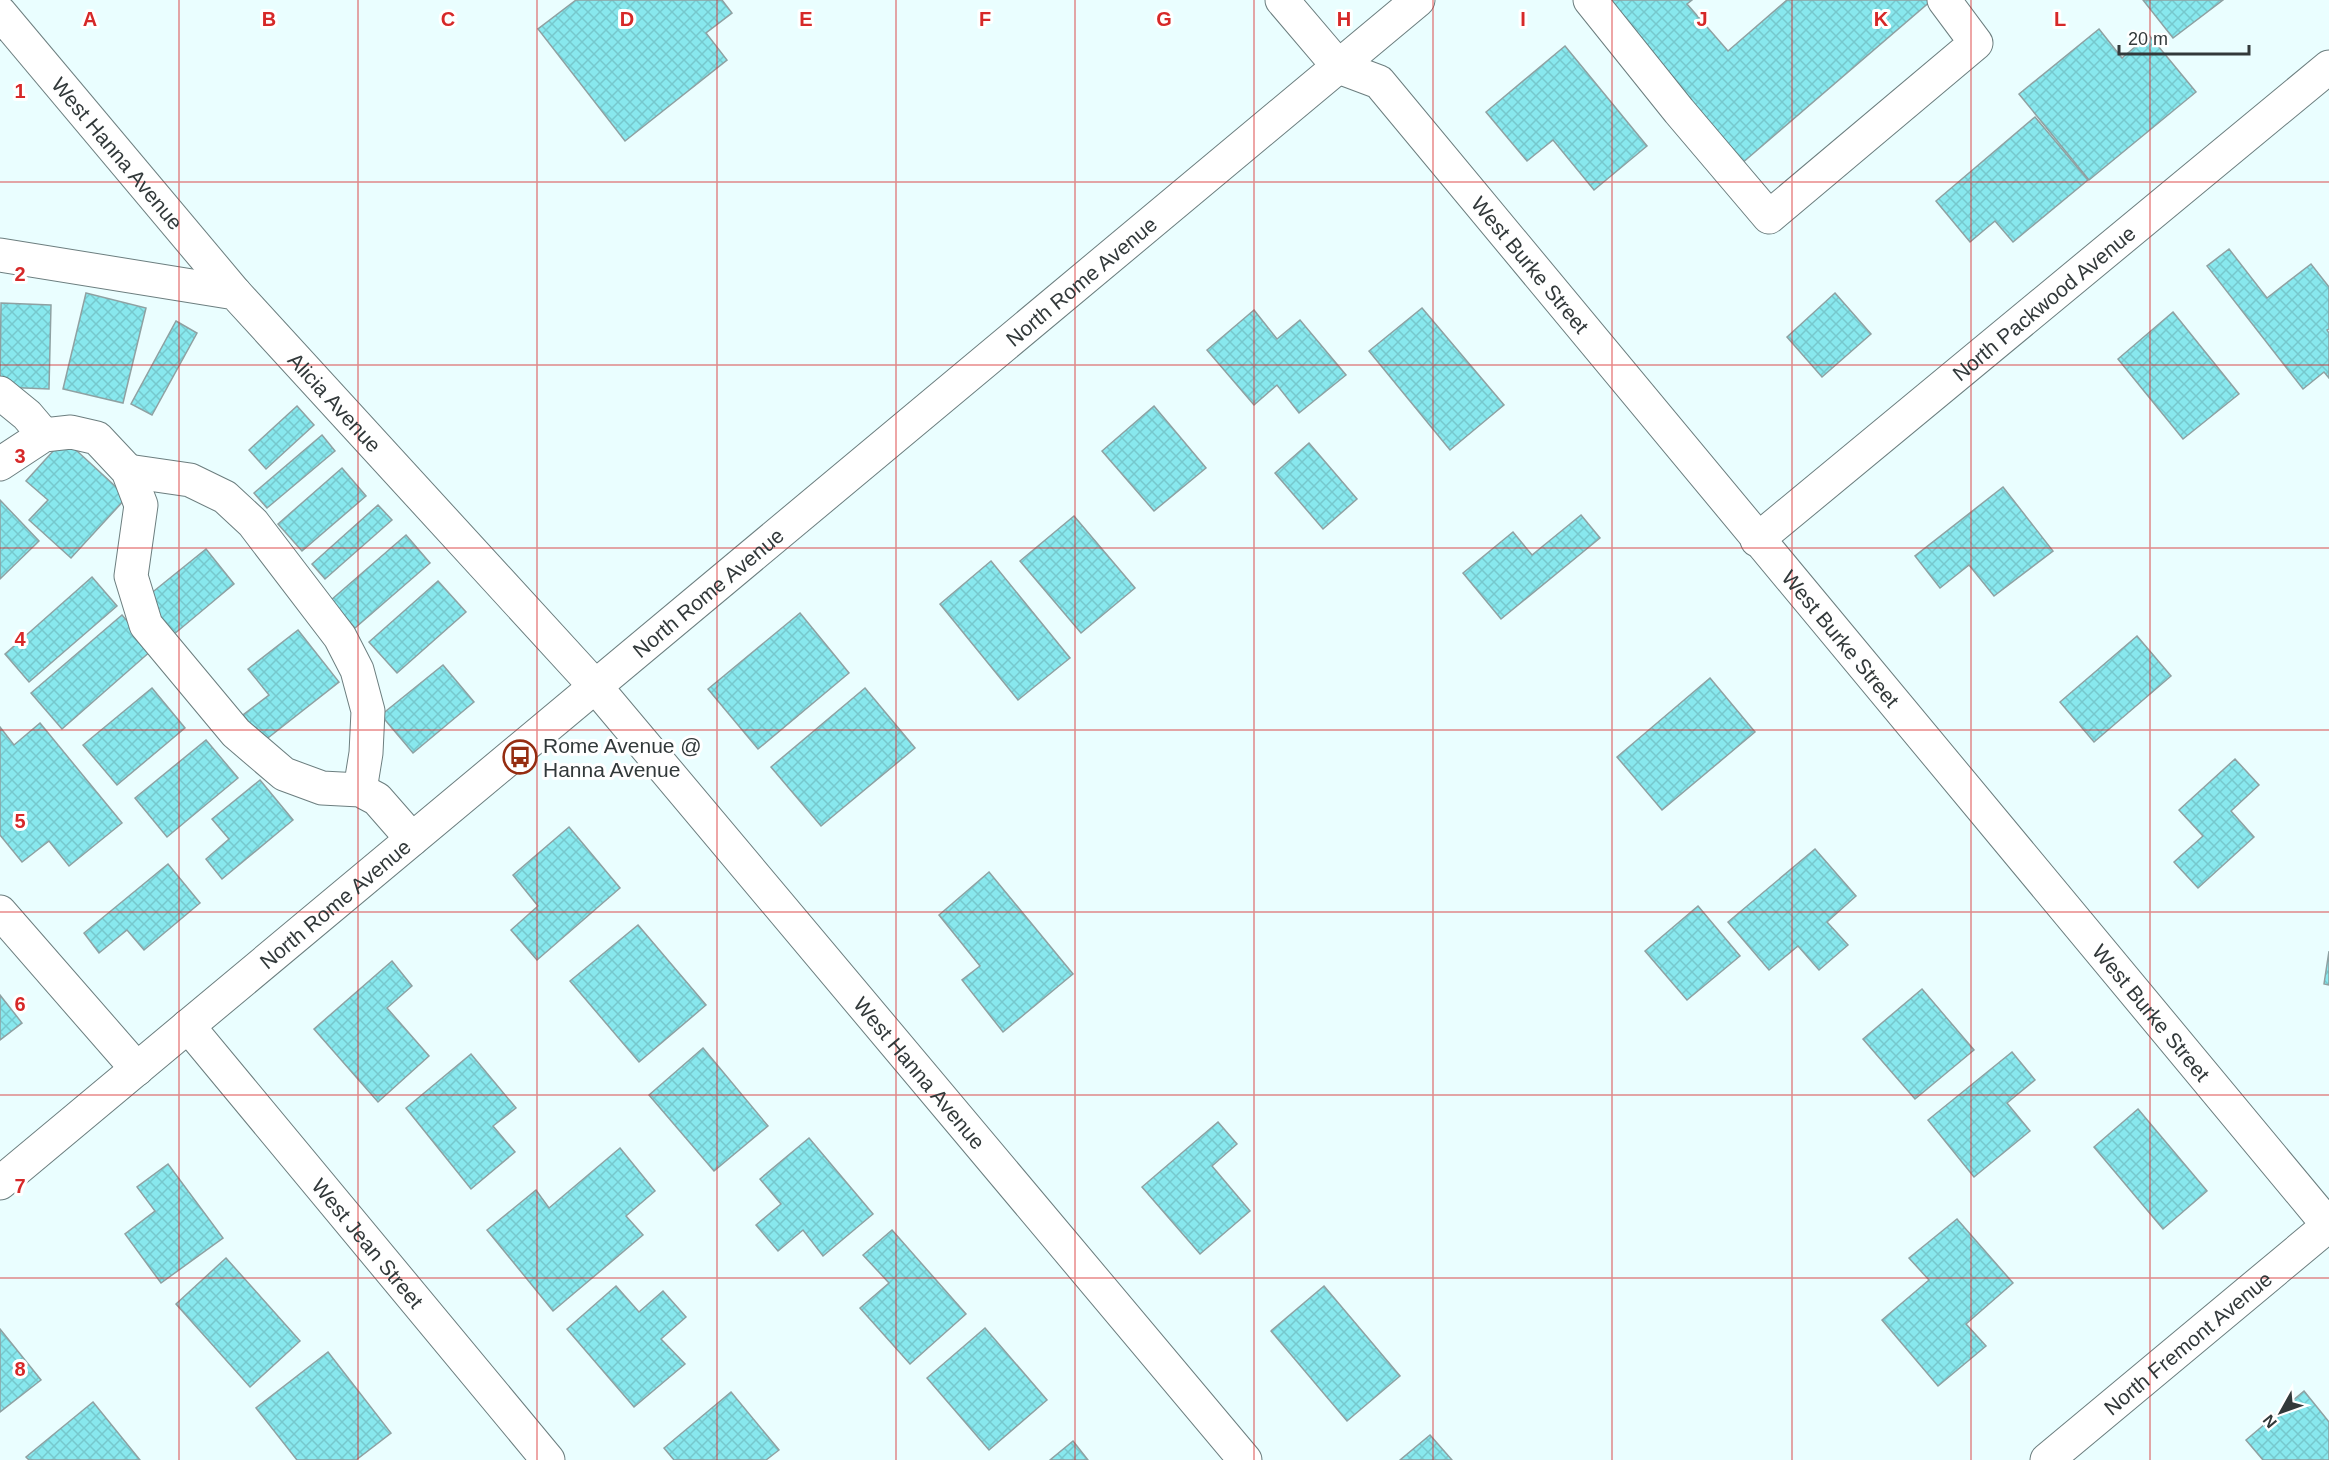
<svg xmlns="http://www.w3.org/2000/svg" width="2329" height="1460" font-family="Helvetica,sans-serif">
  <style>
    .building { fill: url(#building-cross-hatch); stroke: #8fa1a2; stroke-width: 1.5 }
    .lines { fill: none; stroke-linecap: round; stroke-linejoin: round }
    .minor-casing { stroke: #6c7e7f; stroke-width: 35 }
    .minor { stroke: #fff; stroke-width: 33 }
    .grid { fill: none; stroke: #d62828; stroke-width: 1.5; stroke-opacity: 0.55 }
    .labels { text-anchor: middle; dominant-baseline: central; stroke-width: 6; stroke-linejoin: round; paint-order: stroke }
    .street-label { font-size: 21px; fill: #32393a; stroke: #fff }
    .poi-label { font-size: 21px; fill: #32393a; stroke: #fff; text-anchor: start }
    .grid-label { font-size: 20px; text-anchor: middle; font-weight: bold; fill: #d62828; stroke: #fff; stroke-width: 6; stroke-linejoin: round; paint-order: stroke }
  </style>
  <defs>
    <pattern id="building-cross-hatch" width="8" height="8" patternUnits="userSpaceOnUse" patternTransform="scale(1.5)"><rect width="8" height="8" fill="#88e8ee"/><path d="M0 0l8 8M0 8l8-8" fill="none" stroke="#76c8cd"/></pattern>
  </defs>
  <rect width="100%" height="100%" fill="#eafeff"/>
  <g class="building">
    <polygon points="576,0 722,0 732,13 706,33 727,60 625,141 538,29"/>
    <polygon points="1601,0 1692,0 1687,4 1728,51 1787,0 1932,0 1741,164"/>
    <polygon points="2143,0 2223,0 2173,38"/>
    <polygon points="2099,29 2122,58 2149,35 2196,92 2089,180 2019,94"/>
    <polygon points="1565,46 1647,146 1594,190 1553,140 1527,161 1486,112"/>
    <polygon points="2035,117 2088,180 2013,242 1995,221 1970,242 1936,201"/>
    <polygon points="2229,249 2267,298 2311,264 2329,287 2329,329 2327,330 2329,333 2329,378 2324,372 2303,389 2207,266"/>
    <polygon points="86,293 146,308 123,403 63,389"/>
    <polygon points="1835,293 1871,334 1822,377 1787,337"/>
    <polygon points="1,303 51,305 49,389 0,387"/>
    <polygon points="1422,308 1504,405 1450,450 1369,351"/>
    <polygon points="1254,310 1277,339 1300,320 1346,375 1299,413 1277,385 1254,405 1207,350"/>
    <polygon points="2173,312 2239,394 2183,439 2118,359"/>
    <polygon points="176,321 197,333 152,415 131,404"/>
    <polygon points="297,406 314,425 266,469 249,450"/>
    <polygon points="1154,406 1206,468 1154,511 1102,451"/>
    <polygon points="322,435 335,451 267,508 254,493"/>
    <polygon points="64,439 127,497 71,558 29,520 48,500 26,481"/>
    <polygon points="1309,443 1357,499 1323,529 1275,473"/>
    <polygon points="342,468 366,496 302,551 278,524"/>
    <polygon points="2003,487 2053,551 1994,596 1969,565 1940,588 1915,556"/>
    <polygon points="0,500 39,541 0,579"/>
    <polygon points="378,505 392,520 325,579 312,564"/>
    <polygon points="1581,515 1600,538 1501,619 1463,573 1513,532 1532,555"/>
    <polygon points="1074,516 1135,588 1081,633 1020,561"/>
    <polygon points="406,535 430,563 355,628 331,600"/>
    <polygon points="206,549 234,584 173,635 144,599"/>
    <polygon points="991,561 1070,658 1018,700 940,604"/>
    <polygon points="92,577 117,606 29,682 5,654"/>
    <polygon points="438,581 466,612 397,673 369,642"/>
    <polygon points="800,613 849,673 758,749 708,689"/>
    <polygon points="122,615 152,650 62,729 31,693"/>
    <polygon points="298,630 339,682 264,741 243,715 269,695 248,669"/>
    <polygon points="2137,636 2171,676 2094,742 2060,702"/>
    <polygon points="443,665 474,702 413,753 381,715"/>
    <polygon points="1710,678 1755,732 1662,810 1617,757"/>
    <polygon points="152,688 185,728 117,785 83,745"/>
    <polygon points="865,688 915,748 821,826 771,767"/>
    <polygon points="40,723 122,823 69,866 49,841 22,862 0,835 0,727 14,745"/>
    <polygon points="206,740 238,778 167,837 135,798"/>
    <polygon points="2235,759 2259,785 2231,811 2254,837 2198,888 2174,862 2203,836 2179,810"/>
    <polygon points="260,780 293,820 222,879 206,859 229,839 212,819"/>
    <polygon points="569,827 620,888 537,960 511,930 538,906 513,875"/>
    <polygon points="1815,849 1856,896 1827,922 1848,945 1819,970 1798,946 1769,970 1728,922"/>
    <polygon points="168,864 200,903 144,950 127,930 99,953 84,933"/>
    <polygon points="989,872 1073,974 1003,1032 962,980 980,966 939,915"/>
    <polygon points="1698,906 1740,956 1687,1000 1645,951"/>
    <polygon points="638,925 706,1005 639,1062 570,981"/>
    <polygon points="2329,951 2329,985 2324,984"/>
    <polygon points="392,961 412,986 387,1008 429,1056 378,1102 314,1029"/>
    <polygon points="1922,989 1974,1050 1915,1099 1863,1039"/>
    <polygon points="0,995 22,1023 0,1040"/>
    <polygon points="703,1048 768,1126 714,1171 649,1095"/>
    <polygon points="2012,1052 2035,1080 2007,1103 2030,1131 1974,1177 1928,1120"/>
    <polygon points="471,1054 516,1108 493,1126 515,1152 471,1189 406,1108"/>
    <polygon points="2138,1109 2207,1191 2163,1229 2094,1147"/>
    <polygon points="1218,1122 1237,1144 1212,1166 1250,1211 1200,1254 1142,1187"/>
    <polygon points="809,1138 873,1214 823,1256 803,1230 778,1251 756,1225 781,1204 760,1179"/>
    <polygon points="620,1148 655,1191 626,1216 643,1235 553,1311 487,1230 536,1190 549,1208"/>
    <polygon points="168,1164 223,1238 161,1283 125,1234 155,1211 137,1187"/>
    <polygon points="1957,1219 2013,1283 1966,1324 1986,1346 1938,1386 1882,1320 1929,1280 1909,1258"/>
    <polygon points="892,1230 966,1314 910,1364 860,1308 889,1283 863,1255"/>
    <polygon points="226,1258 300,1341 250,1387 176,1304"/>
    <polygon points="616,1286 639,1312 663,1291 686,1317 661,1339 685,1364 634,1407 567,1329"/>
    <polygon points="1324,1286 1400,1376 1347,1421 1271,1331"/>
    <polygon points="985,1328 1047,1400 989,1450 927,1378"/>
    <polygon points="0,1329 41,1380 0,1412"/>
    <polygon points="328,1352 391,1433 356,1460 297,1460 256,1408"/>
    <polygon points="2304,1391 2329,1422 2329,1460 2263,1460 2246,1440"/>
    <polygon points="731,1392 779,1450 766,1460 674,1460 664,1448"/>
    <polygon points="93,1402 140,1460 29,1460 26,1457"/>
    <polygon points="1430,1435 1452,1460 1400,1460"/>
    <polygon points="1073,1441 1088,1460 1050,1460"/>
  </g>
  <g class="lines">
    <g class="minor-casing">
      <g id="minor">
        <path id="s1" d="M1282 0 1339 67 1379 82 2329 1226"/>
        <polyline points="1590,0 1679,111 1769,217 1976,43 1944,0"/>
        <path id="s2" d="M0 13 235 293"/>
        <path id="s3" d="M0 255 235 293 595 686 1245 1460"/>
        <polyline points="0,393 27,415 44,435"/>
        <polyline points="0,464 44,435 71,432 97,438 128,471 141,505 131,576 146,625 236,733 284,774 322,788 360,790 377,799 412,839"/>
        <polyline points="128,471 190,480 225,497 253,523 340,637 357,670 368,711 366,753 360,790"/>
        <path id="s4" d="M1757 540 2329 67"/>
        <polyline points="0,912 137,1069"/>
        <path id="s5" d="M188 1026 548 1460"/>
        <path id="s6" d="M0 1183 1418 0"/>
        <path id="s7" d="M2047 1460 2329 1225"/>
      </g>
    </g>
    <use href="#minor" class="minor"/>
  </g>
  <path class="grid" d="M179 0V1460M358 0V1460M537 0V1460M717 0V1460M896 0V1460M1075 0V1460M1254 0V1460M1433 0V1460M1612 0V1460M1792 0V1460M1971 0V1460M2150 0V1460M0 182H2329M0 365H2329M0 548H2329M0 730H2329M0 912H2329M0 1095H2329M0 1278H2329"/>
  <defs>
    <g id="bus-ring" transform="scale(1.725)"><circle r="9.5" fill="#fff" stroke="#952d11" stroke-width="1.5"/><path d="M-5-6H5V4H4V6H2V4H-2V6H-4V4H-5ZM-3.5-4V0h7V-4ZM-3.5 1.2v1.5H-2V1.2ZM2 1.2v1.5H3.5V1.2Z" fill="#952d11"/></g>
  </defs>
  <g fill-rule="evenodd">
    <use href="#bus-ring" x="520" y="757"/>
  </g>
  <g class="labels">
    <g class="street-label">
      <text stroke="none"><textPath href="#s2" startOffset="183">West Hanna Avenue</textPath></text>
      <text stroke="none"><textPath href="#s1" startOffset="368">West Burke Street</textPath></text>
      <text stroke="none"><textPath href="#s6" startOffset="1408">North Rome Avenue</textPath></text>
      <text stroke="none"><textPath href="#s4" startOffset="372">North Packwood Avenue</textPath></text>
      <text stroke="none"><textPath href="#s3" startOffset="386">Alicia Avenue</textPath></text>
      <text stroke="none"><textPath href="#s6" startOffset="922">North Rome Avenue</textPath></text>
      <text stroke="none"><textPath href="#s1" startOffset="854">West Burke Street</textPath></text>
      <text stroke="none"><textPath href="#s6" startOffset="436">North Rome Avenue</textPath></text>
      <text stroke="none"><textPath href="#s1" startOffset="1340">West Burke Street</textPath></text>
      <text stroke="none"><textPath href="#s3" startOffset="1276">West Hanna Avenue</textPath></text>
      <text stroke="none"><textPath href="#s5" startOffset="282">West Jean Street</textPath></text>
      <text stroke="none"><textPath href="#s7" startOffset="183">North Fremont Avenue</textPath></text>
    </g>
    <g class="poi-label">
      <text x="543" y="745">Rome Avenue @<tspan x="543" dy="24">Hanna Avenue</tspan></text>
    </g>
  </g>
  <g class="grid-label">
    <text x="90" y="26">A</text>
    <text x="269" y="26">B</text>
    <text x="448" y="26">C</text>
    <text x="627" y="26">D</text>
    <text x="806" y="26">E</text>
    <text x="985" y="26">F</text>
    <text x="1164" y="26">G</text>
    <text x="1344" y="26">H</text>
    <text x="1523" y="26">I</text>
    <text x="1702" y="26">J</text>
    <text x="1881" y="26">K</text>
    <text x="2060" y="26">L</text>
    <text x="20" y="98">1</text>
    <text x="20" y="281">2</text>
    <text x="20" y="463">3</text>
    <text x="20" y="646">4</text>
    <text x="20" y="828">5</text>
    <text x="20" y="1011">6</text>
    <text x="20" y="1193">7</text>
    <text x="20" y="1376">8</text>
  </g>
  <g transform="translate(2281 1412) rotate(230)" stroke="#ffffff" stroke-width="4.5" paint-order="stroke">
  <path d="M0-4.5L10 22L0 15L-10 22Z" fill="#32393a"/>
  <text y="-9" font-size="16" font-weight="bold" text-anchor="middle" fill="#32393a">N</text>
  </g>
  <path d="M2119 45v9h130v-9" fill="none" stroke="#32393a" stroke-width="3"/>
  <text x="2128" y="45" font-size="18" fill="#32393a" stroke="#ffffff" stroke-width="4.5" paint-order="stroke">20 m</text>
</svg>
